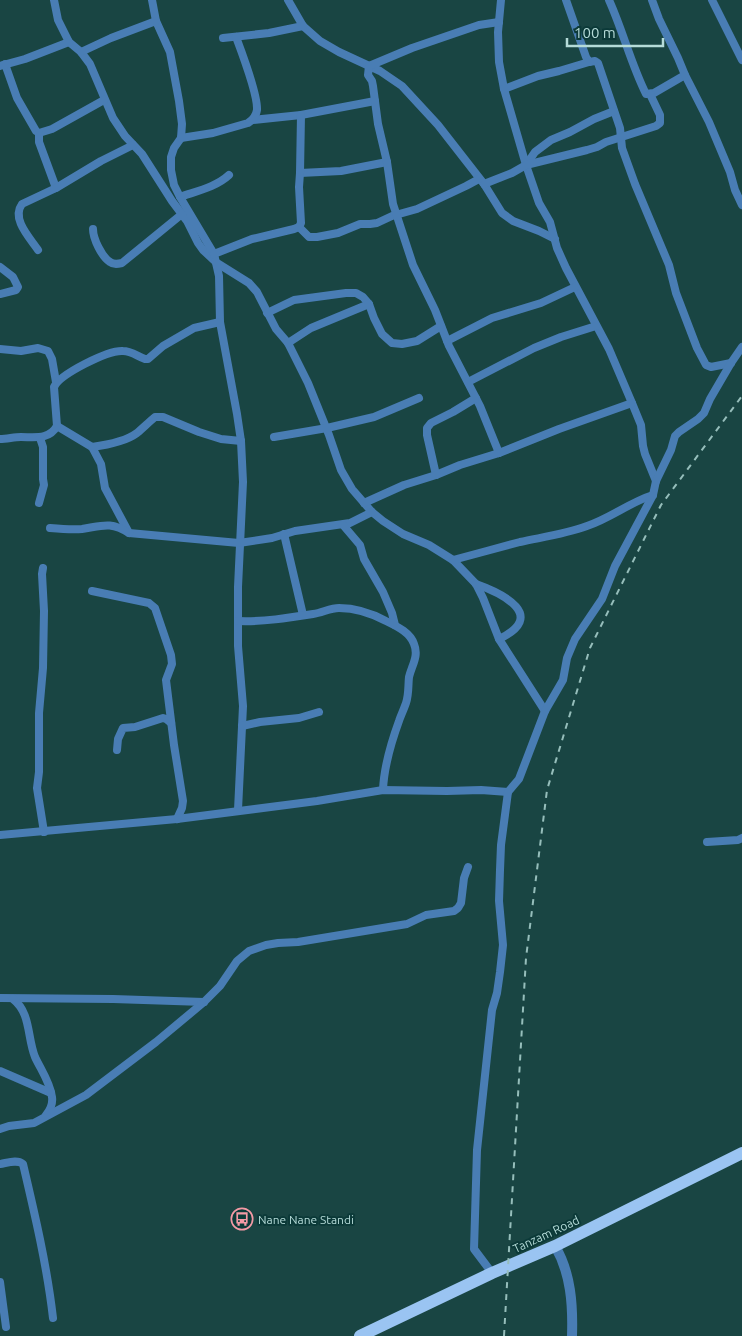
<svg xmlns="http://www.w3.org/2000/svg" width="742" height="1336" font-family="Ubuntu,sans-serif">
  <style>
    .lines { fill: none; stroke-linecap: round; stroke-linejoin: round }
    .minor { stroke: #497db4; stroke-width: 8 }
    .tertiary { stroke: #497db4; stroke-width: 10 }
    .trunk { stroke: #9ac4f2; stroke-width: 12 }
    .rail { stroke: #96bebb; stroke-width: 2; stroke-dasharray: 6 6; stroke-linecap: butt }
    .labels { text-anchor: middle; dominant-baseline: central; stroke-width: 4; stroke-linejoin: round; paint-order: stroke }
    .poi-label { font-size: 12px; fill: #b5dbd8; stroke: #0c3a39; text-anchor: start }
    .street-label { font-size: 12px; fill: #b5dbd8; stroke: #0c3a39 }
  </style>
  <rect width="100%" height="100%" fill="#194543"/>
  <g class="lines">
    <g class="minor">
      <polyline points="54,0 58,20 69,42 81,52 90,64 113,118 125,136 142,154 172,201 187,221 198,243 203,250 217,263 249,283 257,292 276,329 288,343 308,383 329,435 341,470 352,489 372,512 383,521 403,534 429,545 453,560 476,584 483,598 499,639 545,711"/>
      <polyline points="152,0 156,21 170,52 179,101 182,124 181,138 174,148 171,157 171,170 174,185 180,197 214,254 219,276 220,322 237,414 241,441 243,482 238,587 238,646 243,706 238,810"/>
      <polyline points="288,0 303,26 320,41 339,52 380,71 402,86 438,125 484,184 502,213 513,221 539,231 555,239"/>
      <polyline points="501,0 498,32 499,62 504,89 526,165 539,203 550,222 557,248 566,268 609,349 632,403 641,425 643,446 645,454 656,481"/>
      <polyline points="566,0 586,57 589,62 595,61 598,63 620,128 622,148 635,184 669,265 676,293 697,348 706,365 711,367 731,363"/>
      <path d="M609 0C623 31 631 64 646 94L654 93 685 75"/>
      <polyline points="652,0 659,19 678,58 685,75 709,122 730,172 735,190 742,205"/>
      <polyline points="712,0 742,60"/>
      <polyline points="223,38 269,33 303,26"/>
      <polyline points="81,52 111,38 156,21"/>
      <polyline points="5,64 17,98 36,131 39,133 52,129 104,100"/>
      <polyline points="0,66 25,59 69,42"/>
      <polyline points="504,89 538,76 559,71 589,62"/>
      <polyline points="253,120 301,115 375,101"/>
      <polyline points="39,133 39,142 56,188"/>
      <path d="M181 138 213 133 248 123C253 120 256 116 257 110 258 95 242 53 236 37"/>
      <polyline points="526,165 535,152 551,140 570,132 594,119 614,111"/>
      <polyline points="300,173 341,171 387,162"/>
      <polyline points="484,184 512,173 526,165 587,150 597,147 606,142 656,126 660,123 660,115 650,94"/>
      <path d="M180 197C197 191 216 187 229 175"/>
      <polyline points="299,227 309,237 317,237 338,233 360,224 370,224 377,223 392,216 417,209 466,186 479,179"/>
      <path d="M93 229C93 239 102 257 110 262 114 265 118 264 122 263L182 214"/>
      <path d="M38 250C30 238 11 219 22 204L56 188 101 161 133 145"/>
      <polyline points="214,254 252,239 294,229 299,227 301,223 299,187 300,173 301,115"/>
      <polyline points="0,267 13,277 18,287 16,290 0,294"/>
      <polyline points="267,313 294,300 346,293 356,293 363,297 369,304 374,318 382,334 392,343 402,344 417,341 441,326"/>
      <polyline points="447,341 492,318 541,303 575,287"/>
      <polyline points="288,343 311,328 369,304"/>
      <polyline points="0,349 21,351 38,348 48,351 52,359 56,382"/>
      <polyline points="468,382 534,348 561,337 596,326"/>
      <polyline points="57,426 92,447 101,464 105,488 129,533 239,543 272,538 295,531 350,523 372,512"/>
      <polyline points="274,437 327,428 374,417 419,398"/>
      <path d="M0 439C7 439 14 437 21 437 35 437 49 440 57 426L54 387C60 374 108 350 123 351 131 351 137 356 145 359H148L163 346 194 328 220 322"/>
      <path d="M92 447C107 445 125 442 137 433 143 428 149 422 155 417H163L199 432 221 439 241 441"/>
      <polyline points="499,453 480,406 449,346 435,310 413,265 393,204 387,162 378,124 373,86 372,81 368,75 369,66 412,48 479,25 499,22"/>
      <polyline points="436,475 427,435 427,428 431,423 453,412 476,398"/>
      <polyline points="39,503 44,485 43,479 43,447 40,438"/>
      <polyline points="364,503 404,485 436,475 460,465 499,453 559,429 632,403"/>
      <polyline points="343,525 360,545 364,559 383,592 392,613 395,625"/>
      <path d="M50 528C61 529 72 530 82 529 102 526 110 521 129 533"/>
      <polyline points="284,534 303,615"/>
      <path d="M453 560C475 554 498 548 520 542 543 537 565 534 587 526 611 518 630 502 653 495"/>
      <polyline points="43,568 42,574 44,611 43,668 39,713 39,772 37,788 44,832"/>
      <path d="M476 584C504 594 547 616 499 639"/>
      <polyline points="92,591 149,603 155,608 171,655 172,664 166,680 174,745 183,801 182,808 177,819"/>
      <path d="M238 621C263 622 288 618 313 614 322 613 330 608 339 608 356 608 371 613 386 621 396 626 410 632 414 644 419 656 412 665 409 677 408 686 409 694 406 703 404 709 401 715 399 721 391 743 384 766 383 790"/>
      <polyline points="242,726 260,722 299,718 319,712"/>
      <polyline points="117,750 118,739 123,728 135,727 163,718 166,719 171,723"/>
      <polyline points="0,835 177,819 317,801 383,790 447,791 481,790 508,792"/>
      <polyline points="707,842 738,840 742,838"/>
      <polyline points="0,998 113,999 204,1002"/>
      <path d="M13 999C31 1013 27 1037 35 1057 41 1070 50 1082 52 1097 53 1104 51 1109 46 1115"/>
      <polyline points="0,1071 51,1093"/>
      <polyline points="0,1129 9,1126 34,1123 86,1095 156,1042 204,1002 220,986 237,961 249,951 266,945 278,943 298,942 407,924 426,915 454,911 458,908 461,903 464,878 468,867"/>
      <path d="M0 1164C7 1163 17 1159 23 1164 35 1215 47 1266 53 1318"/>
      <polyline points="492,1273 474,1249 477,1150 492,1010 497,993 500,972 503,945 499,901 500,870 501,845 508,792 519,779 545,711 563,680 567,658 575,639 602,599 615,566 653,495 656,481 671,450 675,436 679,432 698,419 704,413 710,399 731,363 742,347"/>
      <polyline points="0,1282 6,1327"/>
    </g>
    <path class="tertiary" d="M555 1246C571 1273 573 1305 572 1336"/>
    <polyline class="trunk" points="360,1336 492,1273 555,1246 742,1153"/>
    <polyline class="rail" points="504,1336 526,958 547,790 590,648 661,505 742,396"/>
  </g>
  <defs>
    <g id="bus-ring" transform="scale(1.125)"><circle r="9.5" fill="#0c3a39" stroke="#f49aa5" stroke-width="1.5"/><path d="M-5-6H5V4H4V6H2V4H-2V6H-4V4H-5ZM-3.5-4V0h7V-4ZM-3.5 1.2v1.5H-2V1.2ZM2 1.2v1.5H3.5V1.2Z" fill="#f49aa5"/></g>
  </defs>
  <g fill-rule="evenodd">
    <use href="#bus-ring" x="242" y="1219"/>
  </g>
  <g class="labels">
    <g class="poi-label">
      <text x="258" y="1219">Nane Nane Standi</text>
    </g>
    <g class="street-label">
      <text transform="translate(546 1234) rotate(-25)">Tanzam Road</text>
    </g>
  </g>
  <path d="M567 38v8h96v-8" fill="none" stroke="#b5dbd8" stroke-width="2.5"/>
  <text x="574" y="38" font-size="15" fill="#b5dbd8" stroke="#0c3a39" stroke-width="4" paint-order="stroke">100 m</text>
</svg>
